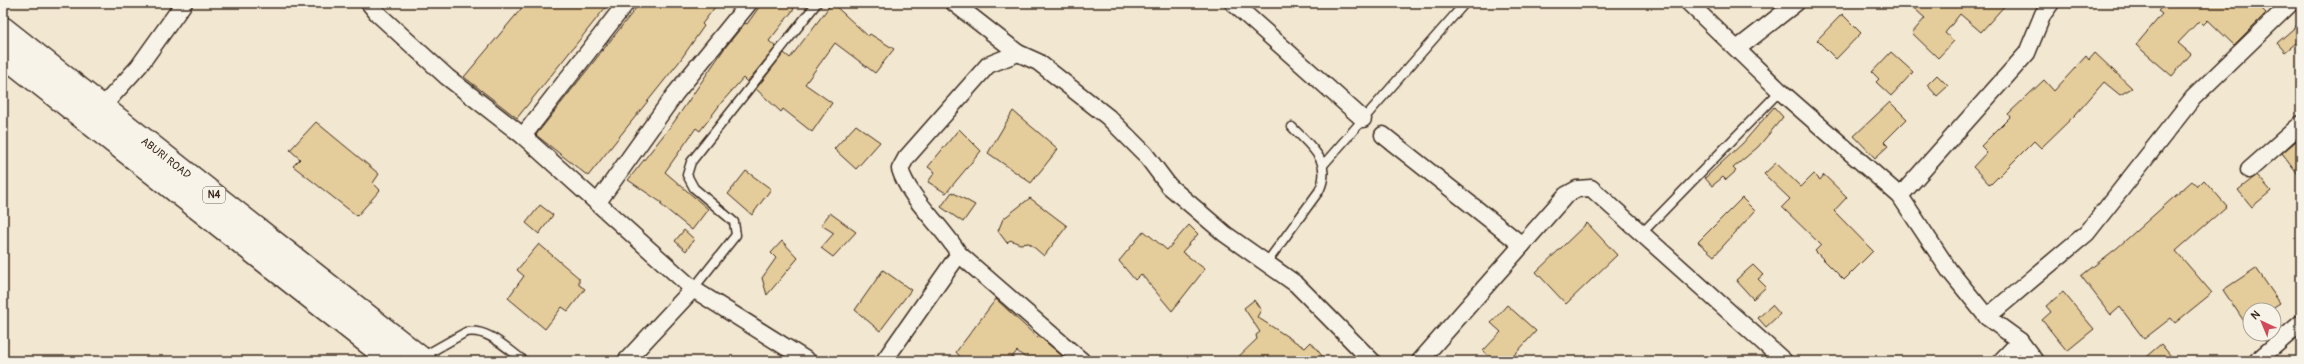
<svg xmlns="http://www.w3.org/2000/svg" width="2304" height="364" font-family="Pangolin,sans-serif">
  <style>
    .building { fill: #e5cc9b; stroke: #3b2a1e }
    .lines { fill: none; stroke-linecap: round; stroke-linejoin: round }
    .lane-casing { stroke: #3b2a1e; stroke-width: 11 }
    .street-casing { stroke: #3b2a1e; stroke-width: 19 }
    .highway-casing { stroke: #3b2a1e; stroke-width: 25 }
    .lane { stroke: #f7f3e8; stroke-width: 8 }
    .street { stroke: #f7f3e8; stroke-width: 16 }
    .highway { stroke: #f7f3e8; stroke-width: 22 }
    .labels { text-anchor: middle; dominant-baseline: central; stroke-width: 3; stroke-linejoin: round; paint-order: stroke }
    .shield { fill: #f7f3e8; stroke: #73665b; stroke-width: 1 }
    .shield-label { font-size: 10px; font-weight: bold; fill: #3b2a1e }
    .street-label { font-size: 11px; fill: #3b2a1e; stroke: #f7f3e8 }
  </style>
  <rect width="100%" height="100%" fill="#f2e7d1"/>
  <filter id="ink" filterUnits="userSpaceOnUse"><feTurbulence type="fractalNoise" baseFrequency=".025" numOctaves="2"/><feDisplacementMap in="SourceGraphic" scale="8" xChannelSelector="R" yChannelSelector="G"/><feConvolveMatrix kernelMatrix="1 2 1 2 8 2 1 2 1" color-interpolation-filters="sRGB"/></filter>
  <g filter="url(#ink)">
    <g class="building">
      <polygon points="526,3 609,3 517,118 464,77"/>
      <polygon points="640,3 718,3 702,24 704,26 679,62 588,176 536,135"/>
      <polygon points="762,3 787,3 794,9 769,41 776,47 747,82 743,78 722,102 700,131 696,128 665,172 708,209 692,230 660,204 662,203 628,180 674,122 724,49 745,23 747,24"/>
      <polygon points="832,3 868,36 870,34 894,49 875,73 835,43 805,84 832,103 812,132 783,109 781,112 756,89 784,53 790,58"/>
      <polygon points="1908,3 2007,3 1981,32 1960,14 1945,33 1954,41 1938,58 1912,33 1925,18"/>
      <polygon points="2166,3 2256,3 2266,13 2234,45 2208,20 2203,25 2199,21 2178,43 2191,54 2172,76 2136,45 2162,14 2158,11"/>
      <polygon points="1842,14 1861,33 1836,59 1817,40"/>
      <polygon points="2301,22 2301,39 2285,52 2277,43"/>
      <polygon points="1891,52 1913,72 1891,96 1876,82 1879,79 1872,72"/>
      <polygon points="2095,53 2132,88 2120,95 2104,82 2076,114 2041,148 2034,141 1990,185 1973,167 1987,152 1981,146 2010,117 2008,114 2044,80 2054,91 2086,56 2089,60"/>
      <polygon points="1937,75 1948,86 1937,96 1927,85"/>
      <polygon points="1890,102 1907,119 1884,142 1888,146 1875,158 1854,136"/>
      <polygon points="1774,107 1783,117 1758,147 1733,168 1736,171 1726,180 1723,177 1712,186 1705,178 1743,143"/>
      <polygon points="1013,111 1058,149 1031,183 988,153"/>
      <polygon points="316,122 379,174 373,183 380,190 357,216 293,166 300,159 290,150"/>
      <polygon points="856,125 880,142 856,169 834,149"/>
      <polygon points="959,129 981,151 946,193 928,182 935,172 928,167"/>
      <polygon points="2301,137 2301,178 2282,153"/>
      <polygon points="1776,163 1801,187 1814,174 1820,180 1824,175 1847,197 1834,211 1873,251 1844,280 1815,251 1821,245 1782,207 1790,199 1764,174"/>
      <polygon points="746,171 771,189 752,215 728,194"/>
      <polygon points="2257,175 2271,191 2252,207 2238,190"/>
      <polygon points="2204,180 2227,206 2176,251 2212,293 2175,323 2171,318 2144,339 2120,307 2111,315 2081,276 2117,248 2192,181 2197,187"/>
      <polygon points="952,192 975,205 963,222 941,207"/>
      <polygon points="1030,198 1067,226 1044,256 1029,243 1020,244 1010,240 1007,243 998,231 1003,219"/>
      <polygon points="1742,198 1755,211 1714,256 1698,242"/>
      <polygon points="540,205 553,215 539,234 526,223"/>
      <polygon points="830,213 856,232 833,257 821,248 834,233 821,225"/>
      <polygon points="1587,223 1617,255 1566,304 1536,272"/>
      <polygon points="1189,225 1198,234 1182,252 1205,269 1172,311 1141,274 1135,280 1119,261 1144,231 1167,250"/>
      <polygon points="684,230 694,239 686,251 675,241"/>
      <polygon points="782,241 798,258 767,295 762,278 776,258 771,253"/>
      <polygon points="539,244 579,278 579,285 585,289 568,311 562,307 545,329 508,298 524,276 517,270"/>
      <polygon points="1753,265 1763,275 1758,279 1766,287 1753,299 1736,280"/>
      <polygon points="2256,268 2280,303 2269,310 2250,310 2250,330 2223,290"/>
      <polygon points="883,270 911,290 880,331 855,310"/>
      <polygon points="2063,292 2094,329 2067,351 2042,320 2051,312 2046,306"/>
      <polygon points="996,299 1038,338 1040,337 1068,361 1029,361 1017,351 1009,361 964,361 956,352"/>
      <polygon points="1254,300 1261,310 1257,317 1305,348 1311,342 1326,361 1234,361 1257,339 1256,335 1260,332 1244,308"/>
      <polygon points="1507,305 1536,331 1509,361 1495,361 1483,351 1501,332 1491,323"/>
      <polygon points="1772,305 1780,314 1766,327 1758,318"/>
      <polygon points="2161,344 2175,361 2141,361"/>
    </g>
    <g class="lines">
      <g class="lane-casing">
        <g id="lane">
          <polyline points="1324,164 1465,3"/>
          <polyline points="1641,234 1780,91"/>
          <path d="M1267 262 1319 191C1333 161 1312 148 1292 127"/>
          <polyline points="693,289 736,235 734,222 694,188 687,175 691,162 817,3"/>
          <path d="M422 357 466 332C488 328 506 348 523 360"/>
        </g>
      </g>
      <g class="street-casing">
        <g id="street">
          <polyline points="369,3 378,14 447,77 523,136 693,289 808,361"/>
          <polyline points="954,3 1018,53"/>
          <polyline points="1233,3 1363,119"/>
          <polyline points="1689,3 1780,91 1900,196 1949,270 1987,317 2020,341 2035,361"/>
          <polyline points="1737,49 1796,3"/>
          <polyline points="102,107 139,66 184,3"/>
          <polyline points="1383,135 1522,245"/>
          <polyline points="523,136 626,3"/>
          <polyline points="2249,170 2301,124"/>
          <polyline points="1900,196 2027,53 2043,14 2051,3"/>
          <polyline points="598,202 675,94 749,3"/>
          <polyline points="1987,317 2087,233 2193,98 2291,3"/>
          <polyline points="626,361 693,289"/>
          <polyline points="884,361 959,254"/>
          <path d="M1082 361 959 254C942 225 909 199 900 169L906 158 988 65 1018 53 1038 62 1108 117 1145 154 1169 186 1225 234 1296 284 1372 361"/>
          <polyline points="1420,361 1566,195 1577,189 1591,188 1784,361"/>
          <polyline points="2001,361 2020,341"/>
          <polyline points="2257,361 2301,323"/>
        </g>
      </g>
      <g class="highway-casing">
        <g id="highway">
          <polyline points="3,28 425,361"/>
          <polyline points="3,55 391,361"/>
        </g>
      </g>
      <use href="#lane" class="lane"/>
      <use href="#street" class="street"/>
      <use href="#highway" class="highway"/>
    </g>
  </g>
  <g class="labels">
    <rect class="shield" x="203" y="187" width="22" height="16" rx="3"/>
    <g class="shield-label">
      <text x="214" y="195">N4</text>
    </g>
    <g class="street-label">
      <text transform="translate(166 158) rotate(38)">ABURI ROAD</text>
    </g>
  </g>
  <rect width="2304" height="364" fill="none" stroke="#f7f3e8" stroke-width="16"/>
  <rect x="8" y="8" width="2288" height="348" fill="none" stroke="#3b2a1e" stroke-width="1.5" filter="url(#ink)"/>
  <g transform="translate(2262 322) rotate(316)"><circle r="19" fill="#f7f3e8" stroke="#aca397"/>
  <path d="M0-3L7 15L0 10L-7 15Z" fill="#d1495b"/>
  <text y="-6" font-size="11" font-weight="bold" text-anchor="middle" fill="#3b2a1e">N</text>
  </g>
</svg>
